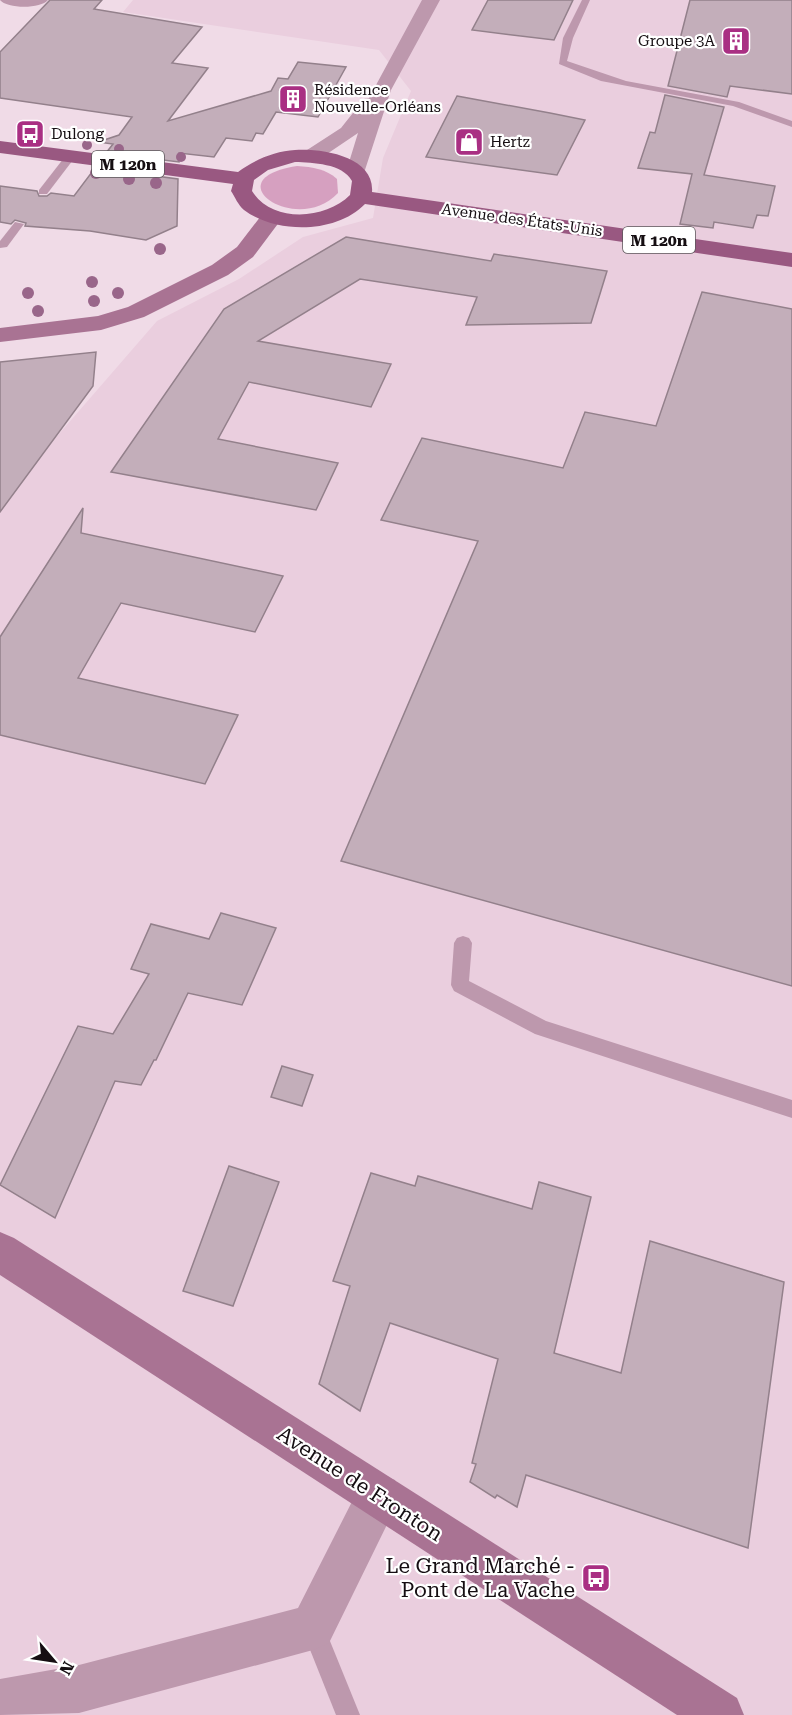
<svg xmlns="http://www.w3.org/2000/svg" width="792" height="1715" font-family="'Roboto Serif',serif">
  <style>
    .built { fill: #eacede }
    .green { fill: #d6a0c0 }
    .building { fill: #c3aeba; stroke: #93808b; stroke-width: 1.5 }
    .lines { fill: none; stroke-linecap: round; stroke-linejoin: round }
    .lane { fill: #bd98ad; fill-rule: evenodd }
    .street { fill: #bd98ad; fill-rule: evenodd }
    .secondary { fill: #a97393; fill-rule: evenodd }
    .primary { fill: #995881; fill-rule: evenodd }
    .tree { fill: #99668a }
    .labels { text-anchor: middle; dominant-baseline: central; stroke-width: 4.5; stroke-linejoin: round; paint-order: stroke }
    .far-poi-label { font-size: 15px; fill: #150e12; stroke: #fff; text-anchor: start }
    .far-street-label { font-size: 15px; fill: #150e12; stroke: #fff }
    .shield { fill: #fff; stroke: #5b5659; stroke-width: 1.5 }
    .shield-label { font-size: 16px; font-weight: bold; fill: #150e12 }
    .near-street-label { font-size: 21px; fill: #150e12; stroke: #fff }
    .near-poi-label { font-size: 21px; fill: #150e12; stroke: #fff; text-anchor: end }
  </style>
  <rect width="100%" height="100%" fill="#f0dbe7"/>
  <polygon class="built" points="133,0 792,0 792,1715 0,1715 0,502 157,321 239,279 303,237 373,218 383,158 411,91 379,50 123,12"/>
  <path class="green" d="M297 166C313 167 326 169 337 179L338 193C297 237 212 179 297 166Z"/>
  <g class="building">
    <polygon points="50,0 102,0 94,9 202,27 172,63 208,68 168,121 271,91 278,78 288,79 298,62 346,67 318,117 276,112 263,134 256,133 252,141 226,138 214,157 179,153 179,162 106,153 113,144 98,142 119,135 132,117 0,98 0,52"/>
    <polygon points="488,0 573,0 554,40 472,30"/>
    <polygon points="690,0 792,0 792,94 730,86 727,97 668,86"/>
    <polygon points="665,95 724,107 704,175 775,186 768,216 757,215 753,228 714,222 713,228 680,224 692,174 638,168 650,132 655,133"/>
    <polygon points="457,96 550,113 585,120 557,175 426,157"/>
    <polygon points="95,168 178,179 177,226 146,240 90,231 25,226 26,223 15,220 11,224 0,222 0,186 37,191 39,196 47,196 51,193 74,196"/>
    <polygon points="346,237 491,261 494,254 607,271 591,323 466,325 477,297 360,279 258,341 391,364 371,407 249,382 218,439 338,463 316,510 111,472 224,309"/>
    <polygon points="702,292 792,309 792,986 341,861 478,541 381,520 422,438 563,468 585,412 656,426"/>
    <polygon points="96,352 93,386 0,512 0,362"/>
    <polygon points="83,508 81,533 283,576 255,632 121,603 78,678 238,715 205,784 0,735 0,637"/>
    <polygon points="221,913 276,928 242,1005 188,993 156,1060 154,1060 141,1085 115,1081 55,1218 0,1185 78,1026 113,1034 149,974 131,969 151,924 209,939"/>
    <polygon points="282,1066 313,1075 302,1106 271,1097"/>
    <polygon points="229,1166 279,1182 233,1306 183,1291"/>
    <polygon points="371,1173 415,1186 418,1176 532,1209 539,1182 591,1197 554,1353 621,1373 650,1241 784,1282 748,1548 526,1475 517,1507 497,1495 495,1498 470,1482 476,1464 472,1463 498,1359 390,1323 360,1411 319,1384 350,1286 333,1281"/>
  </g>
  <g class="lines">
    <g class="lane">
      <polygon points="582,0 590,0 573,38 567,61 626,81 739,102 792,121 792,127 733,106 601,81 559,64 563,38"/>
      <polygon points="67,154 76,156 47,194 39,194 39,190"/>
      <polygon points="15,222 24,224 7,247 0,248 0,241"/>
      <polygon points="463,936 469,938 472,943 469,981 546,1021 792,1100 792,1118 535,1034 454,991 451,985 454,943 457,938"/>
      <polygon points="313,1615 321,1619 360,1715 336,1715 301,1627 305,1619"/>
    </g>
    <g class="street">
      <path d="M0 0H48C41 9 7 9 0 0Z"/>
      <polygon points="422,0 440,0 391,90 363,176 349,176 346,172 358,133 318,160 304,160 301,156 304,152 341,128 364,99 369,98"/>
      <polygon points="379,1474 395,1480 401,1496 329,1643 313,1650 79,1713 0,1715 0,1679 79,1665 298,1608 363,1480"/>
    </g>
    <g class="secondary">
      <polygon points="272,211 280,212 283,217 253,257 228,275 144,317 101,330 0,342 0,328 98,316 128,307 212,265 237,247 264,212"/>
      <polygon points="0,1232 14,1238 737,1698 744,1715 677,1715 0,1275"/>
    </g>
    <path class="primary" d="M0 141 238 172C254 160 275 151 295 150 323 148 375 157 372 192L792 253V267L365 204C336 234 276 234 244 210 238 205 235 197 231 191L233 184 0 153ZM295 162C313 163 342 163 352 181L350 195C325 220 272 223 252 191L254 180 268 170Z"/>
  </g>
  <g class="tree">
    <circle cx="23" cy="134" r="5"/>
    <circle cx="87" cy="145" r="5"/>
    <circle cx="119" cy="149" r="5"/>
    <circle cx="181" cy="157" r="5"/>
    <circle cx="96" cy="173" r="6"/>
    <circle cx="129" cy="179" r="6"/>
    <circle cx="156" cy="183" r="6"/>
    <circle cx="160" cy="249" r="6"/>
    <circle cx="92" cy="282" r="6"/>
    <circle cx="28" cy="293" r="6"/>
    <circle cx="118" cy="293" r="6"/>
    <circle cx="94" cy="301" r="6"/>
    <circle cx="38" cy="311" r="6"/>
  </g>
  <defs>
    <g id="building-square" transform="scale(1.5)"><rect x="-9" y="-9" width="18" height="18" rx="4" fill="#a92f83" stroke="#fff"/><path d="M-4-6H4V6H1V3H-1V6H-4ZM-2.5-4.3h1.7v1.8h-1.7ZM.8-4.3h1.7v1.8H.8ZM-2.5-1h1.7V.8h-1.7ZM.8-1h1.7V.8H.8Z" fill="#fff"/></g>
    <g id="bus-square" transform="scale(1.5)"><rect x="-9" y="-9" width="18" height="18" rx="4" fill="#a92f83" stroke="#fff"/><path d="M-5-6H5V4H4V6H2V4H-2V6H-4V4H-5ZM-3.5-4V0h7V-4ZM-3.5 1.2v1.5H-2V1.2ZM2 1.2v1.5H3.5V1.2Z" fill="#fff"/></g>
    <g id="shop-square" transform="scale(1.5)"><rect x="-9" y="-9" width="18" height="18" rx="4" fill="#a92f83" stroke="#fff"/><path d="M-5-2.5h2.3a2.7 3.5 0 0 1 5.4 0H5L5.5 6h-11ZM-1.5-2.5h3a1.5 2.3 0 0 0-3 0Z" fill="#fff"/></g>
  </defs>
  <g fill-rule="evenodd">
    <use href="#building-square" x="736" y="41"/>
    <use href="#building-square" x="293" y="99"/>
    <use href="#bus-square" x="30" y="134"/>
    <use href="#shop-square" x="469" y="142"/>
    <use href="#bus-square" x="596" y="1578"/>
  </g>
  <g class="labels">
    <g class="far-poi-label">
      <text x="715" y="41" text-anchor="end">Groupe 3A</text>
      <text x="314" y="90">Résidence<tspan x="314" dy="17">Nouvelle-Orléans</tspan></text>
      <text x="51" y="134">Dulong</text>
      <text x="490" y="142">Hertz</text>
    </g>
    <g class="far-street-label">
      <text transform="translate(522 220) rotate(8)">Avenue des États-Unis</text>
    </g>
    <g class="shield">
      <rect x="92" y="151" width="72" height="26" rx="4.5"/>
      <rect x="623" y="227" width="72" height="26" rx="4.5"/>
    </g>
    <g class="shield-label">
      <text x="128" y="164">M 120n</text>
      <text x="659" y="240">M 120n</text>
    </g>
    <g class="near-street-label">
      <text transform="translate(360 1484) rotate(33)">Avenue de Fronton</text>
    </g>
    <g class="near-poi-label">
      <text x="575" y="1566">Le Grand Marché -<tspan x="575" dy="24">Pont de La Vache</tspan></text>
    </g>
  </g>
  <g transform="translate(54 1661) rotate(119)" stroke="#ffffff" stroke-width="4.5" paint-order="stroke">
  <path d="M0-4.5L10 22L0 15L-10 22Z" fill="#150e12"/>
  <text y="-9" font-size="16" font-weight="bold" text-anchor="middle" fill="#150e12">N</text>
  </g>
</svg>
